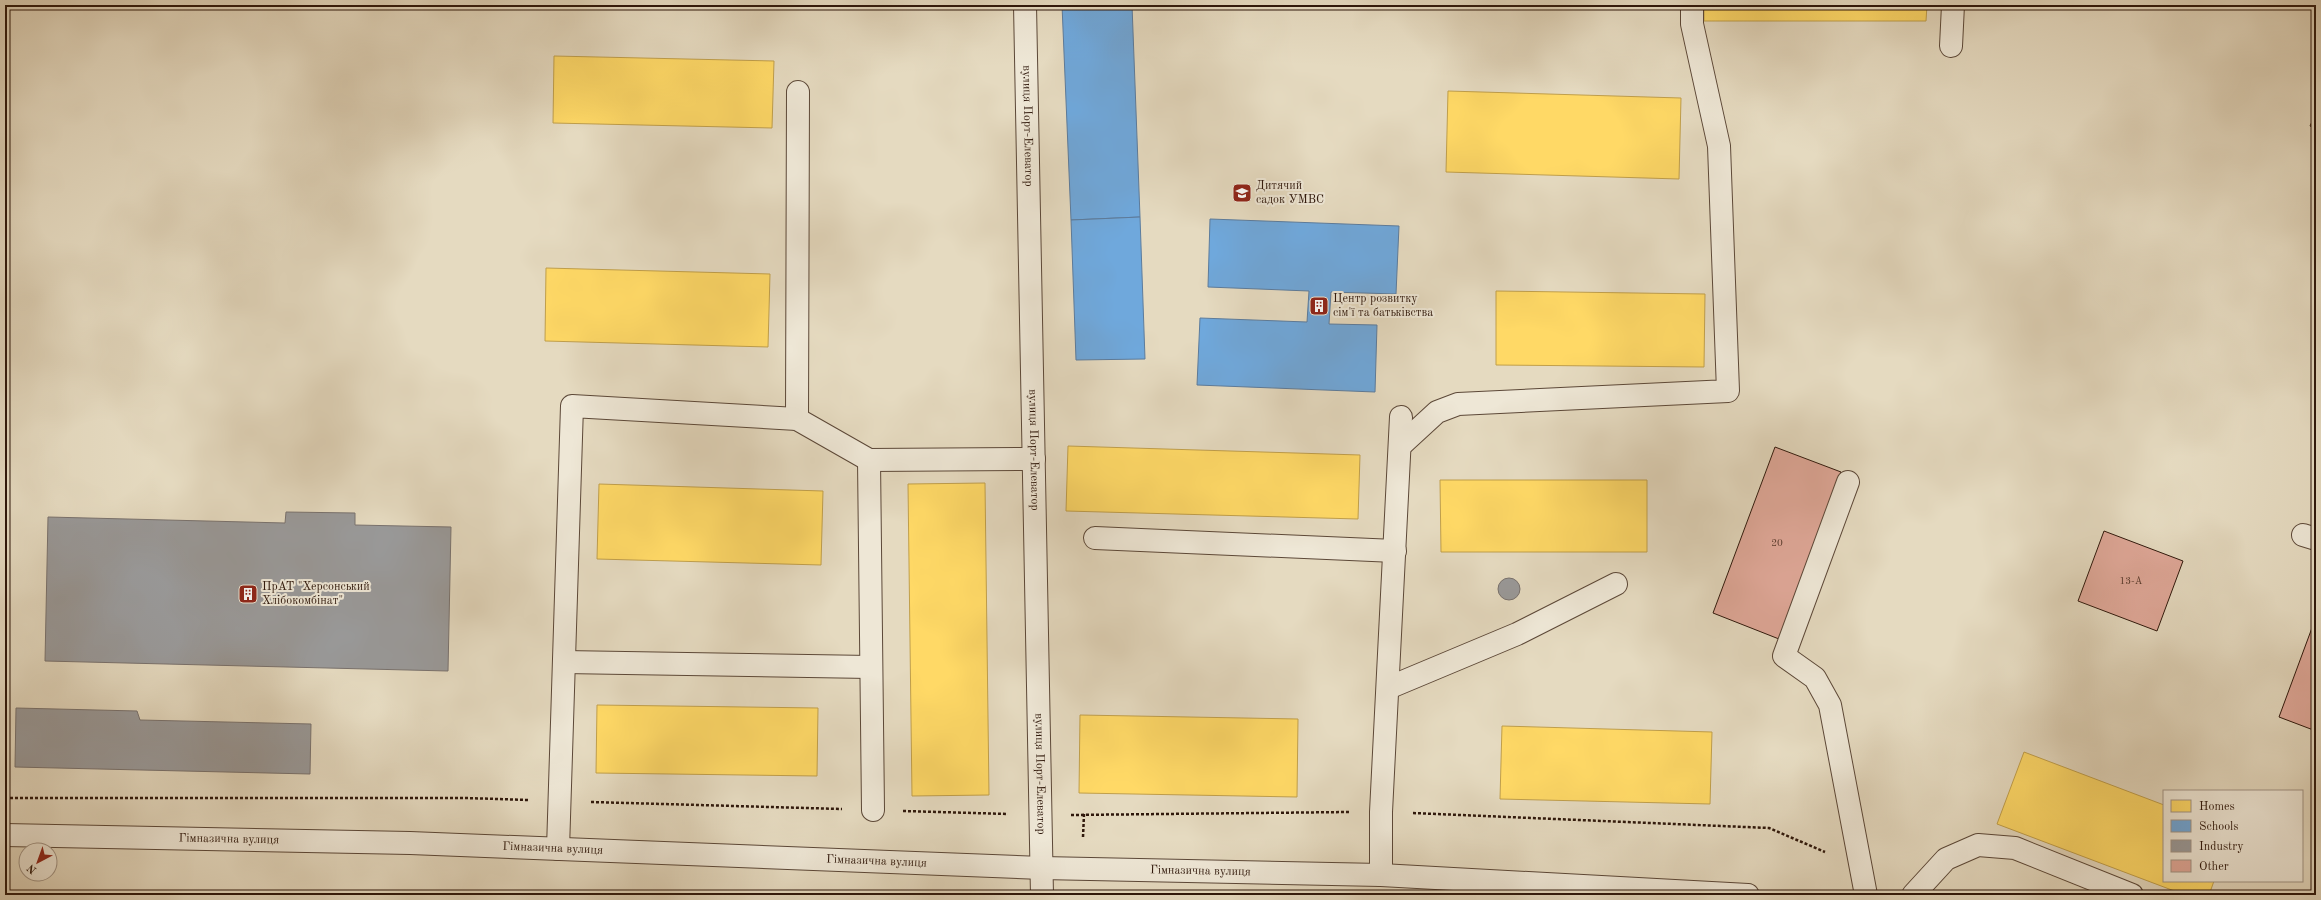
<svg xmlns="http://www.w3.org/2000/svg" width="2321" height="900" font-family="'Old Standard TT',serif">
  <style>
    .homes { fill: #ffd966; stroke: #c09f4b }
    .schools { fill: #6fa8dc; stroke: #5c7c9d }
    .industry { fill: #999; stroke: #79726e }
    .building { fill: #e0a899; stroke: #2e170b }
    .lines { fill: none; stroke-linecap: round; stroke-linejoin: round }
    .minor-casing { stroke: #5c4838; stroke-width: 24 }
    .path { stroke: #2e170b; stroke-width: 2.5; stroke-dasharray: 3 2; stroke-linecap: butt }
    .minor { stroke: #eee7d6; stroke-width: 22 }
    .labels { text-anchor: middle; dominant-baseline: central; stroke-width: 4; stroke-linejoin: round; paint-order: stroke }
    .number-label { font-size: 10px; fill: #5a3b2e }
    .street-label { font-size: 12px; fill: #2e170b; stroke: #eee7d6 }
    .poi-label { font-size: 12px; fill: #2e170b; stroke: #eee7d6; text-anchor: start }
  </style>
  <rect width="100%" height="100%" fill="#e5dac0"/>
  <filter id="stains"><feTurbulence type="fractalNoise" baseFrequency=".005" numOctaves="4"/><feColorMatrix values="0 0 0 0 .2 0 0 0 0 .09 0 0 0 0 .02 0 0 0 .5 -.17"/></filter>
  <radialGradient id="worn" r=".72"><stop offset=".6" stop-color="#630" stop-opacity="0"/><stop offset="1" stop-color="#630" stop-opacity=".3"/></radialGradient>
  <g class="homes">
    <polygon points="1704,5 1927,5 1926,21 1704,21"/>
    <polygon points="554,56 774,61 772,128 553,123"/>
    <polygon points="1448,91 1681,98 1679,179 1446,172"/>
    <polygon points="546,268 770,274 768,347 545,341"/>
    <polygon points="1496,291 1705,294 1704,367 1496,365"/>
    <polygon points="1068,446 1360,455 1358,519 1066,511"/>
    <polygon points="1440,480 1647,480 1647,552 1441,552"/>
    <polygon points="985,483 989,795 912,796 908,484"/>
    <polygon points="599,484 823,491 821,565 597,559"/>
    <polygon points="597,705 818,708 817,776 596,773"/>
    <polygon points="1080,715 1298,719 1297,797 1079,793"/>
    <polygon points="1502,726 1712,732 1710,804 1500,799"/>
    <polygon points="2024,752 2164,805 2164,881 2214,881 2209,895 2185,895 1997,824"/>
  </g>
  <g class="schools">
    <polygon points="1062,5 1132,5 1140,217 1071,220"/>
    <polygon points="1140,217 1145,359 1076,360 1071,220"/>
    <polygon points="1210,219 1399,226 1396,294 1331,292 1329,324 1377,325 1375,392 1197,385 1200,318 1307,322 1309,291 1208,287"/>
  </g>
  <g class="industry">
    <polygon points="286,512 355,513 355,525 451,527 448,671 45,661 48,517 285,523"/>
    <circle cx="1509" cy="589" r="11"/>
    <polygon points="16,708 137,711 140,720 311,724 310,774 15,767"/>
  </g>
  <g class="building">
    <polygon points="2316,113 2316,129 2310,126"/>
    <polygon points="1775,447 1841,472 1779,639 1713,613"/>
    <polygon points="2104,531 2183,561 2157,631 2078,601"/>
    <polygon points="2316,617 2316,731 2279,717"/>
  </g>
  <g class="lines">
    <g class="minor-casing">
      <g id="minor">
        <path id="s1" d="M1025 5 1042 895"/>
        <polyline points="1951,46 1953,5"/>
        <polyline points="797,419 798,92"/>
        <polyline points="1400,446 1437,412 1458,404 1728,391 1719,146 1692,24 1692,5"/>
        <polyline points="869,460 873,810"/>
        <polyline points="1848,482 1784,656 1815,678 1830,705 1866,895"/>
        <polyline points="2303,535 2316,539"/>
        <polyline points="1095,538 1395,551"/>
        <polyline points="564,662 870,667"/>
        <polyline points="1388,688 1517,634 1616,584"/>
        <path id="s2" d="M5 835 410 843 1042 868 1381 875 1748 895"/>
        <polyline points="558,849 572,406 797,419 869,460 1034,459"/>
        <polyline points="1381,875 1381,812 1401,417"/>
        <polyline points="1913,895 1946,859 1978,845 2015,848 2132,895"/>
      </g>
    </g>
    <g class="path">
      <polyline points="5,798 466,798 528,800"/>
      <polyline points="591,802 842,809"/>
      <polyline points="903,811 1008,814"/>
      <polyline points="1413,813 1769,828 1825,852"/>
      <polyline points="1071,815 1350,812"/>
      <polyline points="1083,837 1084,814"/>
    </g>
    <use href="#minor" class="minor"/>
  </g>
  <defs>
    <g id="school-square" transform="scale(1)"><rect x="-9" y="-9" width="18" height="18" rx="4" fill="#8f2418" stroke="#eee7d6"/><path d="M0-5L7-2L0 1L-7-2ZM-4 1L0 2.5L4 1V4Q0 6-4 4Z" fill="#fff"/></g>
    <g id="building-square" transform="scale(1)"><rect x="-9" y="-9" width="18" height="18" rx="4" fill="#8f2418" stroke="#eee7d6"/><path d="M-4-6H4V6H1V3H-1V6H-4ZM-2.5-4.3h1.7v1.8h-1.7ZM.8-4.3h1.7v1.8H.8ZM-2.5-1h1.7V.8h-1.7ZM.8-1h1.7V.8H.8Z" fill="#fff"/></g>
  </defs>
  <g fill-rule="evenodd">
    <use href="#school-square" x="1242" y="193"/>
    <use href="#building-square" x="1319" y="306"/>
    <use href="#building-square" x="248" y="594"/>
  </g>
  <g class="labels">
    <g class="number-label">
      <text x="1777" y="543">20</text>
      <text x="2131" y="581">13-А</text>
    </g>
    <g class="street-label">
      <text stroke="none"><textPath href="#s1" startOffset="121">вулиця Порт-Елеватор</textPath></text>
      <text stroke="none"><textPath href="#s1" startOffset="445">вулиця Порт-Елеватор</textPath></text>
      <text stroke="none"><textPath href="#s1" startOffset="769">вулиця Порт-Елеватор</textPath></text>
      <text stroke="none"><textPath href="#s2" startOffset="224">Гімназична вулиця</textPath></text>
      <text stroke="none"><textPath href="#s2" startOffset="548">Гімназична вулиця</textPath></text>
      <text stroke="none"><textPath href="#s2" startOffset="872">Гімназична вулиця</textPath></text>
      <text stroke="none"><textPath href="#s2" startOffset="1196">Гімназична вулиця</textPath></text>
    </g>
    <g class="poi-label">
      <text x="1256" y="186">Дитячий<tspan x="1256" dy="14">садок УМВС</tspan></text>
      <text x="1333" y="299">Центр розвитку<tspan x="1333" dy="14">сім'ї та батьківства</tspan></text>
      <text x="262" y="587">ПрАТ "Херсонський<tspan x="262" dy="14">Хлібокомбінат"</tspan></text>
    </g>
  </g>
  <rect width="2321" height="900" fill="none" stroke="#e5dac0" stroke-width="20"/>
  <rect x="6" y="6" width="2309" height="888" fill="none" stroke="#2e170b" stroke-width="2"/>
  <rect x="10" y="10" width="2301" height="880" fill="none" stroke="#2e170b"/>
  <rect x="2163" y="790" width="140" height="92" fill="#eee7d6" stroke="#a19485"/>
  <rect x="2171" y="800" width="20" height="12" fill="#ffd966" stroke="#a19485"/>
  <text x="2199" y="810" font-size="12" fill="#2e170b">Homes</text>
  <rect x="2171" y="820" width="20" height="12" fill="#6fa8dc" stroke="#a19485"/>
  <text x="2199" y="830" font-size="12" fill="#2e170b">Schools</text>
  <rect x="2171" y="840" width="20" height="12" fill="#999999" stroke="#a19485"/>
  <text x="2199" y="850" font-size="12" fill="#2e170b">Industry</text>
  <rect x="2171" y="860" width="20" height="12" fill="#e0a899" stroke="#a19485"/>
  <text x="2199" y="870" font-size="12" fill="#2e170b">Other</text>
  <g transform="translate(38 862) rotate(221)"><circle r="19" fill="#eee7d6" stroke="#a19485"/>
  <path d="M0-3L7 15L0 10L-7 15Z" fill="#8f2418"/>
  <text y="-6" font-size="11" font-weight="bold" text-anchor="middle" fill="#2e170b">N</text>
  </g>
  <rect width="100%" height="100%" filter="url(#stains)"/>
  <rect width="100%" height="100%" fill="url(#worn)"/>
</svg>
